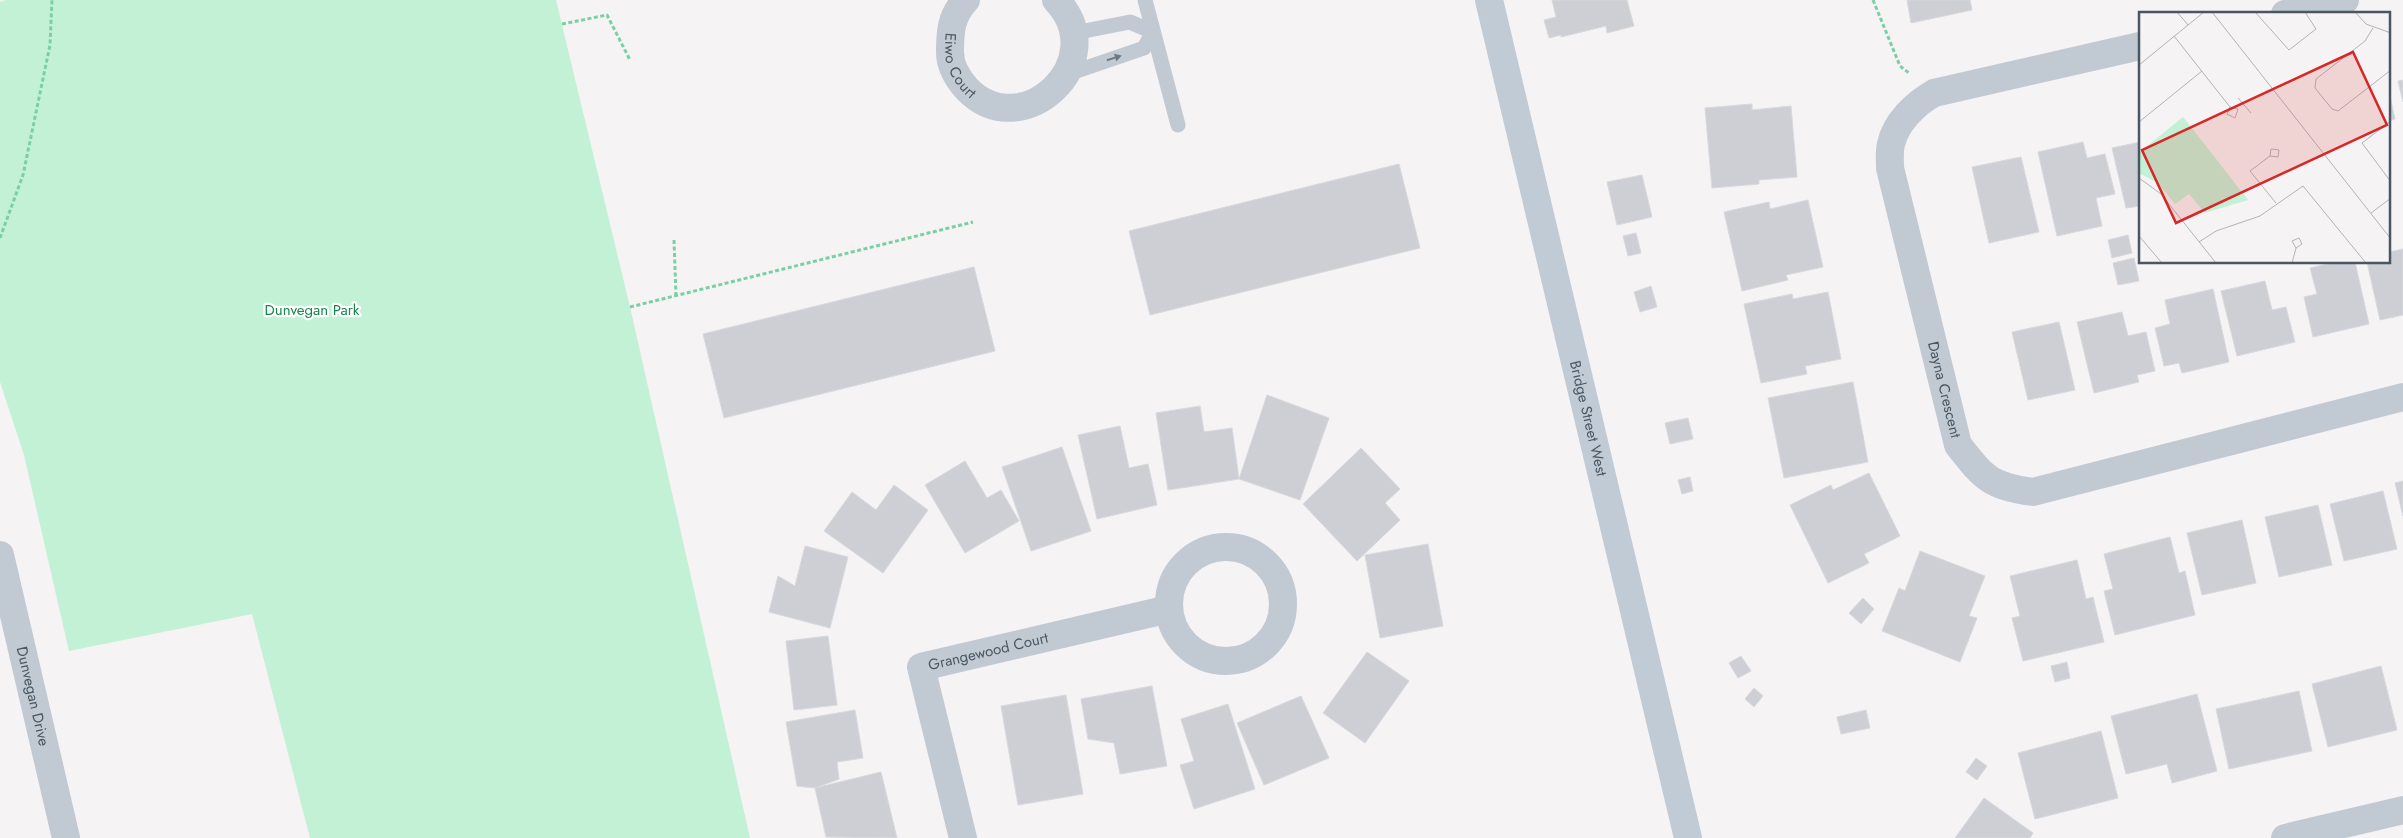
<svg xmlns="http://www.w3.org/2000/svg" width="2403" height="838" font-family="Jost,sans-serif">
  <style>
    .green { fill: #c3f1d5 }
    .building { fill: #cdcfd5; stroke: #d7d9de }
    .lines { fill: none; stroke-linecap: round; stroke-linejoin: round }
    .path { stroke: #7ad0a6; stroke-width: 3; stroke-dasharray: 4 2.5; stroke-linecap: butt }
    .service { stroke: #c1cad2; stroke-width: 15 }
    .minor { stroke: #c1cad2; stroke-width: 28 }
    .secondary { stroke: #c1cbd6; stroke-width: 28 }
    .oneway { fill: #6e7983 }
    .labels { text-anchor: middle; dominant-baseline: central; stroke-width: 4.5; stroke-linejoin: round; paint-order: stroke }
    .street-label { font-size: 15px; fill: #4a5661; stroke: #fff }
    .park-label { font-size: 15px; fill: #17864f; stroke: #fff }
    .inset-road { fill: none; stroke: #b1b4b9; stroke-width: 1 }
    .view { fill: #d62828; fill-opacity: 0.15; stroke: #d62828; stroke-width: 2.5 }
    .inset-edge { fill: none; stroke: #4a5661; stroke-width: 2.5 }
  </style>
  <rect width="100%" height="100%" fill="#f5f3f3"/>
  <polygon class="green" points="6,0 556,0 630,307 750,838 310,838 252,614 69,651 24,455 0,382 0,2"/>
  <g class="building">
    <polygon points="1552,0 1627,0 1634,26 1607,33 1606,26 1561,37 1561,35 1549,38 1544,20 1556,17"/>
    <polygon points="1907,0 1970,0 1972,10 1911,23"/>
    <polygon points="2403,80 2403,102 2398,81"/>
    <polygon points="2389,92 2395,119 2389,121"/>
    <polygon points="1752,104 1752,110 1791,106 1797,177 1759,180 1759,184 1712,188 1705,108"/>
    <polygon points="2083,142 2087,158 2105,154 2115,194 2096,198 2102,226 2057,236 2038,152"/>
    <polygon points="2140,142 2140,206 2126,208 2112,148"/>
    <polygon points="2021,157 2039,232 1989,243 1972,167"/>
    <polygon points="1399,164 1420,248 1150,315 1129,231"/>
    <polygon points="1642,175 1652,217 1617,225 1607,182"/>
    <polygon points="1808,200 1823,267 1786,275 1788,280 1742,291 1724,212 1769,202 1770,209"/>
    <polygon points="1636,233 1641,253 1628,256 1623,236"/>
    <polygon points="2128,235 2132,253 2112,258 2108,240"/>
    <polygon points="2403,249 2403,315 2380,320 2367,262 2389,262 2389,252"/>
    <polygon points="2134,258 2139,281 2118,285 2113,263"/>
    <polygon points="2336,262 2355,262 2369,324 2313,337 2304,297 2317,294 2310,268"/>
    <polygon points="974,267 995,351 724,418 703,334"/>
    <polygon points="2265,281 2272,310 2286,307 2295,342 2237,356 2221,291"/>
    <polygon points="1651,286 1657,307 1640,312 1634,292"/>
    <polygon points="2213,289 2229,362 2182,373 2179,363 2164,366 2155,328 2170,324 2165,300"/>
    <polygon points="1828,292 1841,359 1805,366 1807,374 1761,383 1744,304 1792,294 1793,299"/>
    <polygon points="2122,312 2128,336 2146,332 2155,371 2137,375 2139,382 2094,393 2077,322"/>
    <polygon points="2059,322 2075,390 2028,400 2012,332"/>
    <polygon points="1853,382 1868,462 1784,478 1768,398"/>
    <polygon points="1267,395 1329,418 1300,500 1239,479"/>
    <polygon points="1200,406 1204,432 1232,428 1239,479 1168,490 1156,413"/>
    <polygon points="1688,418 1693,439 1670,444 1665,423"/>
    <polygon points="1120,426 1129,468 1148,464 1157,505 1097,519 1078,435"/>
    <polygon points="1062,447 1091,531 1031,551 1002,467"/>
    <polygon points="1361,448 1400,489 1385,503 1400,520 1357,561 1303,504"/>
    <polygon points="965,461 987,498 1001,490 1019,521 965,553 925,485"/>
    <polygon points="1869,473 1900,536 1864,554 1869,563 1828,583 1790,505 1831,485 1833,490"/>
    <polygon points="1690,477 1693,491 1682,494 1678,480"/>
    <polygon points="2403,481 2403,516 2395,483"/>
    <polygon points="894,485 928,510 883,573 824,531 852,492 876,510"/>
    <polygon points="2383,491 2397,549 2344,561 2330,504"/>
    <polygon points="2318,505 2332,565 2279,577 2265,517"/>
    <polygon points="2242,520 2256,583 2202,595 2187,533"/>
    <polygon points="2170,537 2179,573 2185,571 2195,615 2115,635 2104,591 2113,589 2104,554"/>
    <polygon points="1428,544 1443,626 1380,638 1365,555"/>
    <polygon points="805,546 848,557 830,628 769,612 778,576 795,586"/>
    <polygon points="1920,551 1985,576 1969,616 1977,618 1960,662 1882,631 1899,588 1905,591"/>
    <polygon points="2077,560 2086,599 2093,597 2104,642 2023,661 2012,618 2020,616 2010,576"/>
    <polygon points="1863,598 1874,609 1861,624 1849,613"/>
    <polygon points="828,636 837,705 794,710 786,641"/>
    <polygon points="1367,652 1409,681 1365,743 1323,713"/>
    <polygon points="1741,656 1751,671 1738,678 1729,663"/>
    <polygon points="2067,662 2070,678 2055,682 2051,666"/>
    <polygon points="2381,666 2397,730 2328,747 2312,684"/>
    <polygon points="1152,686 1167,766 1120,774 1114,743 1088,739 1081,699"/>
    <polygon points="1754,688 1763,696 1754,707 1745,699"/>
    <polygon points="2299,691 2312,751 2229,769 2216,709"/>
    <polygon points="2197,694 2217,771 2172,783 2167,764 2126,774 2111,716"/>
    <polygon points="1066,695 1083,794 1018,805 1001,706"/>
    <polygon points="1301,696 1329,758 1264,785 1237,723"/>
    <polygon points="1228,704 1255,789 1194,809 1180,765 1194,761 1181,719"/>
    <polygon points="855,710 863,758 837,762 839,779 815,788 797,786 786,722"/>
    <polygon points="1866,710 1870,728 1841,734 1837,717"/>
    <polygon points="2101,731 2118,798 2035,819 2018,753"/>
    <polygon points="1976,758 1987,766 1977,780 1966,772"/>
    <polygon points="881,772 897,838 826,837 815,788"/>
    <polygon points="1984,798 2033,833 2030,838 1955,838"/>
  </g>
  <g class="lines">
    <g class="path">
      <polyline points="1873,0 1900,66 1909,73"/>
      <polyline points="562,24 607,15 630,60"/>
      <polyline points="0,238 23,175 50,45 52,0"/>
      <polyline points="674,240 676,296"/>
      <polyline points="630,307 973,222"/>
    </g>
    <g class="service">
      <polyline points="1145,0 1178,125"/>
      <polyline points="1068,74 1144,48 1153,32 1130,22 1074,33"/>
    </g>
    <g class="minor">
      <path id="s1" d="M966 0C951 16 950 31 950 52 950 66 958 79 967 89 1022 146 1114 61 1056 0"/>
      <polyline points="2285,14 2345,0"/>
      <path id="s2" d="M2140 46 1934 93C1915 104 1896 122 1891 144 1889 152 1890 161 1890 168L1958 445C1984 478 1990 486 2033 492L2403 397"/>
      <circle cx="1226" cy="604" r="57"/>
      <path id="s3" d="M0 555 66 838"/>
      <path id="s4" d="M963 838 921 667 1169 609"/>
      <polyline points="2285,838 2403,810"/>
    </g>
    <path class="secondary" id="s5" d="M1489 0 1688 838"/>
  </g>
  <defs><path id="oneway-solid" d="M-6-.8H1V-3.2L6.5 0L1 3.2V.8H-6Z" transform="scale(1.25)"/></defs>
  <use class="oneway" href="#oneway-solid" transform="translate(1114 58) rotate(-18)"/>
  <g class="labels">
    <g class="street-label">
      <text stroke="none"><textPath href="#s1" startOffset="72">Eiwo Court</textPath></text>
      <text stroke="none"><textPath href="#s2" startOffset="532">Dayna Crescent</textPath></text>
      <text stroke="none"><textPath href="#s5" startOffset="430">Bridge Street West</textPath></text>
      <text stroke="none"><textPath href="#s4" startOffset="245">Grangewood Court</textPath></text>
      <text stroke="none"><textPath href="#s3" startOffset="145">Dunvegan Drive</textPath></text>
    </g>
    <g class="park-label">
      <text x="312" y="310">Dunvegan Park</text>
    </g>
  </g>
  <g transform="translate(2139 12)">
    <rect width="251" height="251" fill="#f5f3f3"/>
    <path d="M44 105 71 139 109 188 66 201 50 182 36 192 19 171 0 161 1 140Z" fill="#c3f1d5"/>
    <path class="inset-road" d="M38 0 49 13M73 0 252 227M116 0 150 38 177 17 166 0M216 0 227 12 252 21M234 16 226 29 177 67 176 76 193 97 199 99 252 58M35 24 91 95 99 97 96 106 88 102 91 95M0 53 65 0M99 86 112 101M252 109 223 131 252 170M0 110 63 59M131 144 139 145 140 138 132 137 131 144 111 159 137 191M0 166 22 182 77 251M232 201 252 186M0 224 23 251M60 230 77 219 121 204 164 174 227 251M107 251H135M153 251 157 236 153 229 160 226 163 232 157 236"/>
    <path class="view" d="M214 40 248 113 37 211 3 138Z"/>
    <rect width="251" height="251" class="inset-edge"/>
  </g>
</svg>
